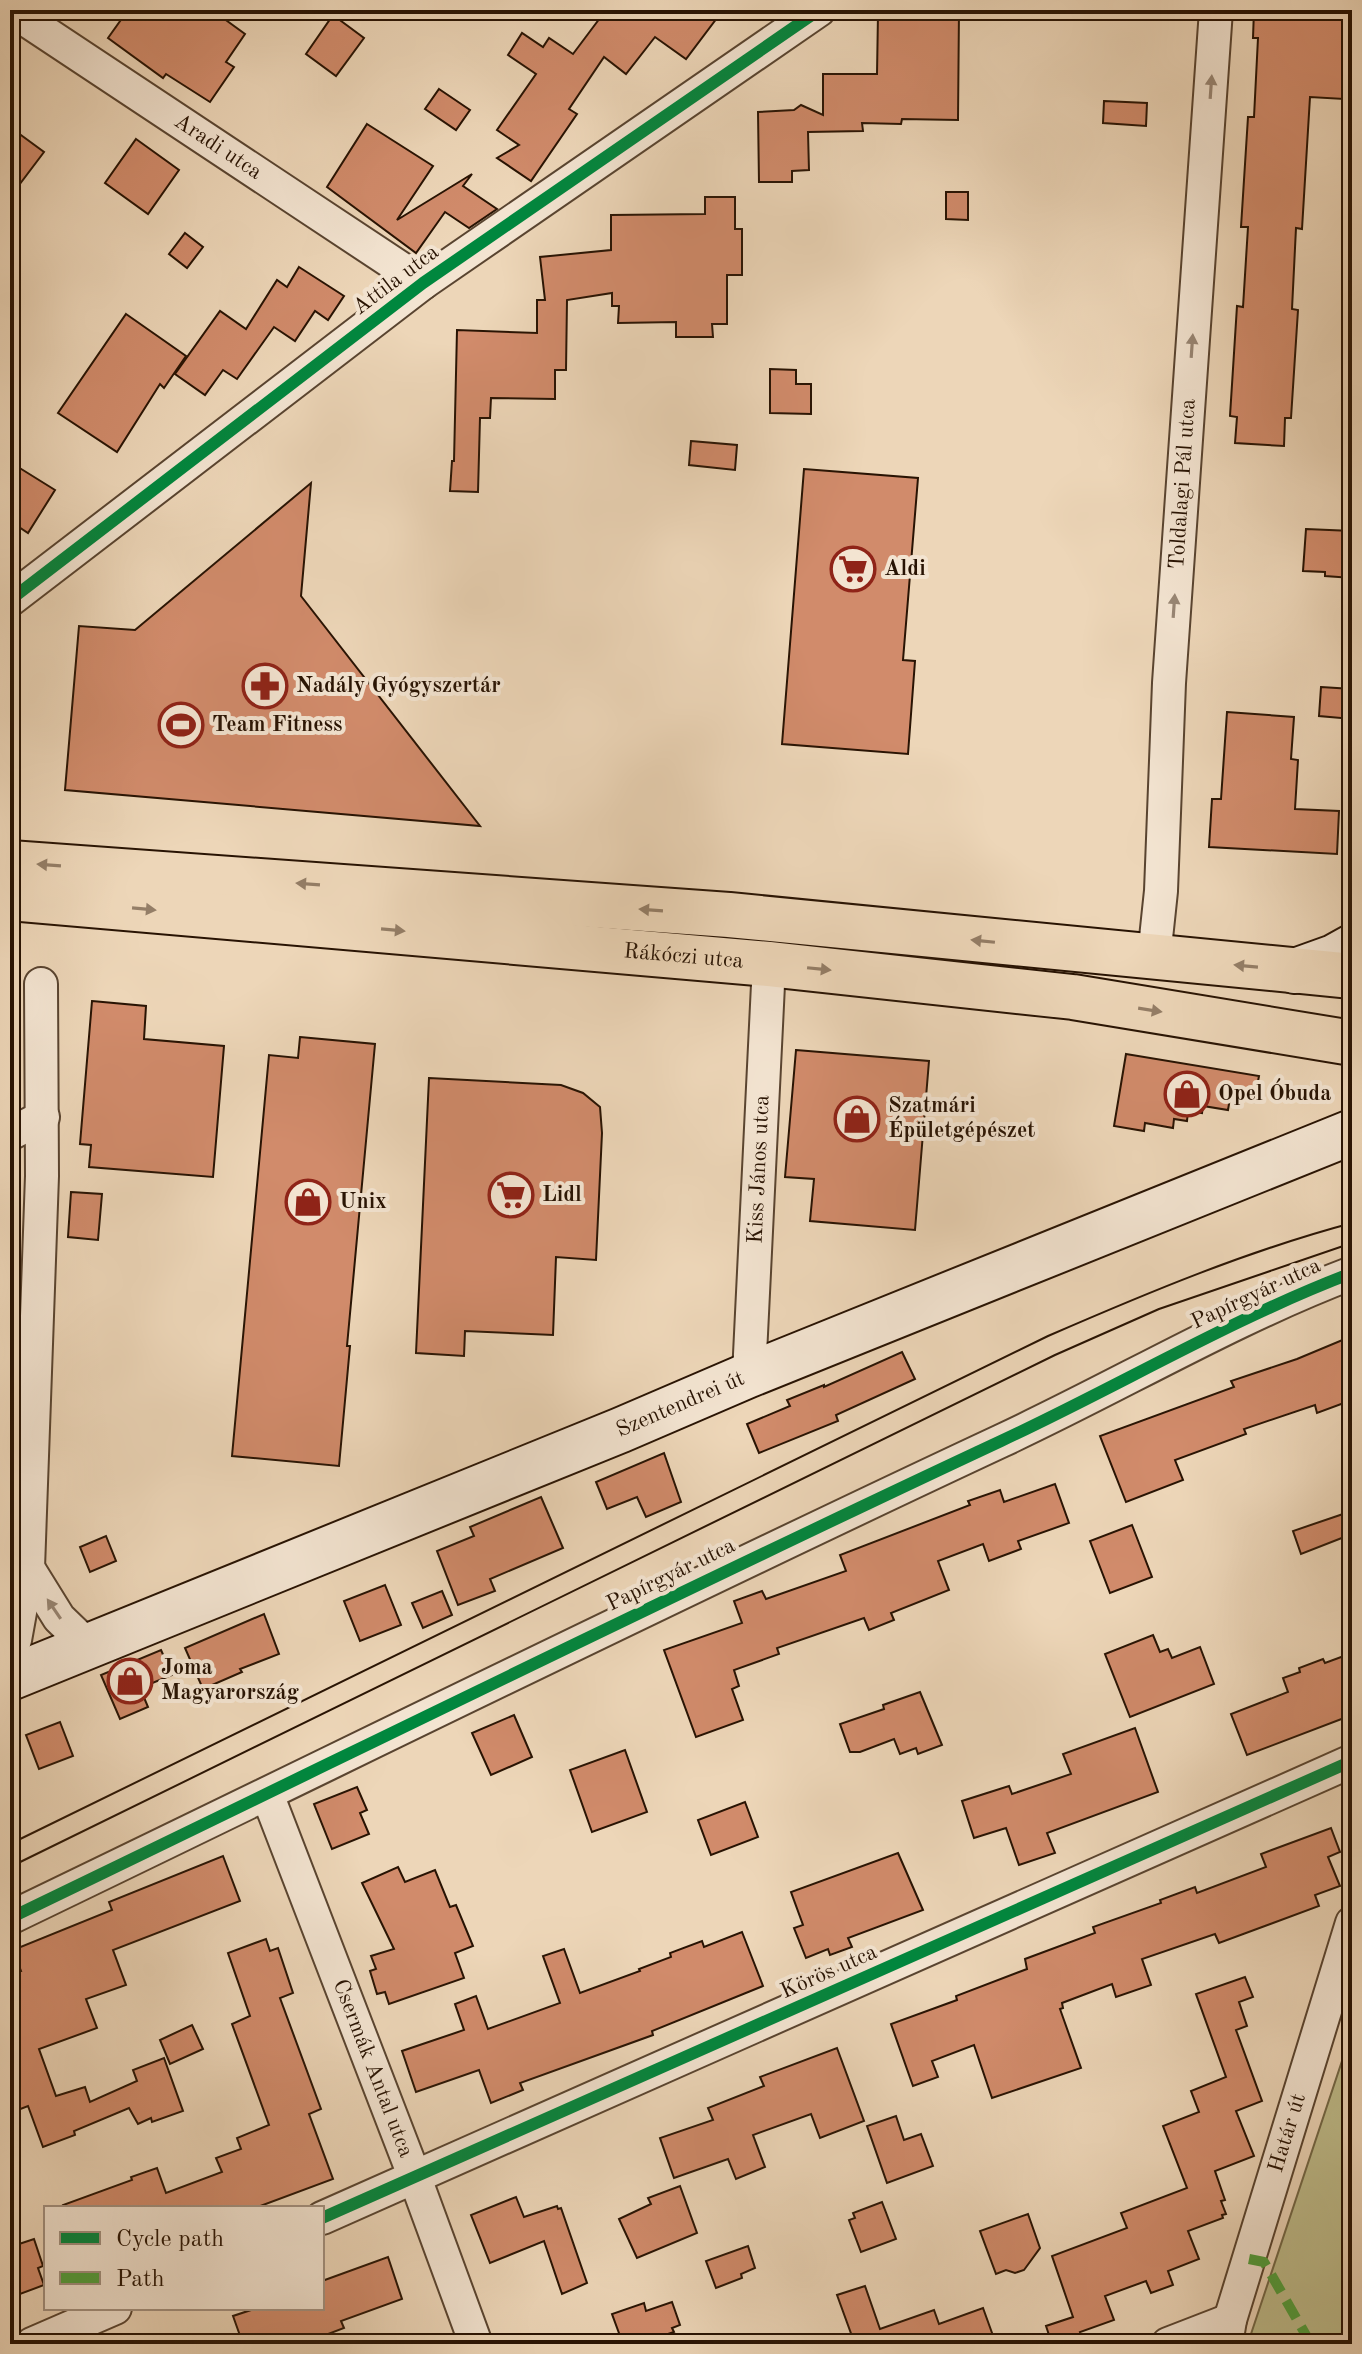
<svg xmlns="http://www.w3.org/2000/svg" width="1362" height="2354" font-family="'Old Standard TT',serif">
  <style>
    .green { fill: #bebc8b; stroke: #736847; stroke-width: 2 }
    .building { fill: #d18b6b; stroke: #281303; stroke-width: 2 }
    .lines { fill: none; stroke-linecap: round; stroke-linejoin: round }
    .street-casing { stroke: #594430; stroke-width: 36 }
    .secondary-casing { stroke: #281303; stroke-width: 48 }
    .primary-casing { stroke: #281303; stroke-width: 48 }
    .street { stroke: #f3e4d1; stroke-width: 32 }
    .secondary { stroke: #f3e4d1; stroke-width: 44 }
    .primary { stroke: #edd6b8; stroke-width: 44 }
    .tram { stroke: #281303; stroke-width: 2 }
    .quiet { stroke: #51a03d; stroke-width: 10; stroke-dasharray: 20 10; stroke-linecap: butt }
    .cycleway-casing { stroke: #f3e4d1; stroke-width: 17 }
    .cycleway { stroke: #00873e; stroke-width: 12 }
    .oneway { fill: #988674 }
    .oneway2 { fill: #947e67 }
    .labels { text-anchor: middle; dominant-baseline: central; stroke-width: 8; stroke-linejoin: round; paint-order: stroke }
    .street-label { font-size: 22px; fill: #281303; stroke: #f3e4d1 }
    .poi-label { font-size: 22px; font-weight: bold; fill: #281303; stroke: #f3e4d1; text-anchor: start }
  </style>
  <rect width="100%" height="100%" fill="#edd6b8"/>
  <filter id="stains"><feTurbulence type="fractalNoise" baseFrequency=".0025" numOctaves="4"/><feColorMatrix values="0 0 0 0 .2 0 0 0 0 .09 0 0 0 0 .02 0 0 0 .5 -.17"/></filter>
  <radialGradient id="worn" r=".72"><stop offset=".6" stop-color="#630" stop-opacity="0"/><stop offset="1" stop-color="#630" stop-opacity=".3"/></radialGradient>
  <polygon class="green" points="1352,2031 1352,2344 1248,2344 1250,2337"/>
  <g class="building">
    <polygon points="128,10 212,10 245,34 226,62 234,67 210,102 166,74 163,78 108,38"/>
    <polygon points="606,10 723,10 686,59 655,37 626,74 604,57 569,109 577,114 531,181 497,158 519,145 497,130 536,74 508,55 522,33 543,47 549,38 573,54"/>
    <polygon points="931,10 959,10 958,120 902,119 901,124 862,123 863,131 808,132 809,170 792,171 792,182 759,182 758,112 794,110 801,105 823,115 823,74 877,74 878,14 931,15"/>
    <polygon points="1254,10 1352,10 1352,81 1345,80 1344,99 1310,97 1302,229 1296,228 1292,309 1298,310 1291,418 1285,418 1284,446 1235,443 1237,417 1230,416 1237,306 1243,307 1248,227 1241,227 1248,117 1254,117 1258,38 1253,38"/>
    <polygon points="333,15 364,38 336,76 306,54"/>
    <polygon points="439,89 470,110 456,130 425,109"/>
    <polygon points="1104,101 1147,103 1146,126 1103,123"/>
    <polygon points="367,124 433,166 397,220 472,174 463,186 497,209 469,228 445,212 416,253 327,187"/>
    <polygon points="10,127 44,152 10,197"/>
    <polygon points="136,139 179,170 148,214 105,183"/>
    <polygon points="946,192 968,192 968,220 946,219"/>
    <polygon points="705,197 735,197 735,229 742,229 742,275 727,275 727,324 712,324 713,337 676,337 676,322 618,323 619,306 612,306 612,293 567,300 566,370 555,370 555,399 491,398 490,418 480,418 478,492 450,491 452,461 454,461 457,330 537,333 537,300 545,300 540,257 611,250 611,215 705,214"/>
    <polygon points="185,233 203,247 187,268 169,254"/>
    <polygon points="299,267 344,296 328,320 315,311 295,341 274,327 237,379 223,370 205,395 175,374 220,311 246,329 277,280 287,287"/>
    <polygon points="126,314 186,356 164,388 160,384 117,452 58,413"/>
    <polygon points="770,369 796,370 796,384 811,384 811,414 770,413"/>
    <polygon points="691,441 737,445 735,470 689,465"/>
    <polygon points="10,462 55,490 28,533 10,521"/>
    <polygon points="804,469 918,478 903,660 915,661 908,754 782,744"/>
    <polygon points="311,483 301,596 480,826 65,790 79,626 135,630"/>
    <polygon points="1306,529 1352,531 1352,578 1325,576 1325,572 1303,571"/>
    <polygon points="1321,687 1352,689 1352,719 1319,716"/>
    <polygon points="1227,712 1294,717 1291,759 1298,760 1295,809 1339,811 1337,854 1209,847 1212,799 1221,799"/>
    <polygon points="92,1001 146,1006 144,1039 224,1046 213,1177 89,1167 91,1145 80,1144"/>
    <polygon points="300,1037 375,1044 347,1346 350,1346 339,1466 232,1456 269,1055 298,1058"/>
    <polygon points="796,1050 929,1061 915,1230 810,1221 814,1179 785,1177"/>
    <polygon points="1126,1054 1259,1076 1254,1102 1230,1098 1228,1110 1203,1106 1202,1113 1188,1111 1187,1121 1174,1119 1173,1128 1145,1123 1144,1131 1114,1126"/>
    <polygon points="429,1078 561,1085 583,1093 600,1107 602,1133 596,1260 556,1257 553,1335 465,1331 464,1356 416,1353"/>
    <polygon points="71,1192 102,1194 98,1240 68,1237"/>
    <polygon points="1352,1336 1352,1400 1317,1413 1315,1405 1244,1429 1246,1434 1175,1460 1183,1480 1126,1502 1100,1436 1234,1387 1231,1381 1297,1359"/>
    <polygon points="902,1352 915,1379 836,1415 838,1421 759,1453 747,1424 790,1406 787,1400 824,1385 824,1387"/>
    <polygon points="664,1453 681,1502 646,1517 637,1497 607,1509 596,1482"/>
    <polygon points="1055,1484 1069,1523 1018,1541 1021,1549 989,1561 983,1544 938,1561 949,1590 891,1613 894,1620 869,1630 864,1618 777,1648 779,1654 734,1670 739,1686 732,1689 743,1720 696,1737 664,1650 742,1623 734,1601 762,1591 766,1599 846,1571 840,1555 970,1505 968,1501 1000,1490 1004,1502"/>
    <polygon points="541,1497 563,1548 490,1579 495,1591 458,1605 437,1551 474,1536 470,1527"/>
    <polygon points="1352,1511 1352,1534 1301,1554 1293,1531"/>
    <polygon points="1132,1525 1152,1577 1110,1593 1090,1541"/>
    <polygon points="106,1536 116,1561 90,1572 80,1547"/>
    <polygon points="385,1585 401,1625 360,1641 344,1601"/>
    <polygon points="442,1591 452,1615 423,1628 412,1603"/>
    <polygon points="264,1614 279,1654 240,1669 242,1672 203,1689 185,1648"/>
    <polygon points="1153,1635 1160,1652 1168,1649 1172,1658 1200,1647 1214,1684 1130,1717 1105,1654"/>
    <polygon points="161,1650 172,1675 140,1688 148,1707 120,1719 101,1675"/>
    <polygon points="1352,1653 1352,1715 1247,1755 1231,1714 1288,1692 1283,1678 1300,1672 1299,1668 1323,1659 1325,1663"/>
    <polygon points="920,1692 942,1745 918,1754 916,1748 900,1754 894,1739 860,1752 850,1752 840,1724 884,1709 883,1705"/>
    <polygon points="514,1715 532,1757 491,1775 472,1733"/>
    <polygon points="60,1722 73,1756 39,1769 26,1735"/>
    <polygon points="1135,1728 1158,1792 1047,1833 1055,1853 1019,1865 1006,1828 974,1838 962,1801 1009,1786 1012,1794 1071,1774 1063,1754"/>
    <polygon points="625,1750 647,1812 592,1832 570,1770"/>
    <polygon points="357,1787 367,1810 360,1813 369,1834 332,1849 314,1804"/>
    <polygon points="745,1802 758,1837 711,1855 698,1820"/>
    <polygon points="1331,1828 1340,1852 1328,1857 1340,1886 1315,1895 1319,1906 1219,1943 1215,1934 1142,1959 1151,1985 1116,1997 1112,1984 1062,2003 1063,2008 1060,2009 1081,2068 992,2098 974,2045 932,2061 938,2077 913,2086 891,2024 957,2000 956,1996 1027,1969 1025,1959 1095,1933 1093,1927 1161,1903 1160,1900 1195,1887 1197,1893 1266,1867 1261,1854"/>
    <polygon points="898,1853 923,1910 848,1938 852,1947 830,1955 828,1949 806,1958 794,1928 803,1925 791,1892"/>
    <polygon points="223,1856 240,1901 113,1950 126,1985 86,1999 97,2028 39,2049 56,2096 85,2087 90,2102 137,2081 133,2070 164,2058 183,2111 152,2122 151,2118 138,2124 129,2108 74,2131 75,2135 43,2147 28,2106 10,2113 10,1973 21,1971 13,1950 112,1910 109,1902"/>
    <polygon points="398,1867 405,1882 435,1870 450,1907 456,1905 473,1946 455,1953 464,1978 389,2004 385,1992 377,1994 370,1971 376,1969 371,1956 394,1949 362,1883"/>
    <polygon points="742,1932 763,1986 652,2031 653,2035 520,2083 523,2090 491,2103 479,2070 416,2092 402,2051 464,2030 455,2004 476,1996 488,2029 560,2003 543,1956 564,1949 580,1993 640,1971 639,1969 671,1957 670,1953 702,1941 704,1947"/>
    <polygon points="266,1939 270,1951 278,1948 293,1993 280,1998 321,2109 309,2114 333,2179 255,2208 64,2208 63,2205 132,2180 131,2177 157,2168 166,2193 222,2172 216,2158 241,2149 237,2138 269,2125 232,2024 250,2016 228,1953"/>
    <polygon points="1245,1977 1253,1997 1239,2002 1247,2026 1236,2030 1262,2101 1236,2111 1254,2156 1215,2171 1225,2200 1221,2201 1226,2214 1222,2215 1223,2218 1188,2231 1199,2259 1168,2271 1173,2285 1151,2293 1146,2281 1105,2296 1114,2320 1080,2332 1085,2344 1052,2344 1046,2326 1073,2317 1052,2256 1127,2228 1121,2213 1187,2188 1163,2126 1199,2112 1191,2091 1226,2077 1196,1994"/>
    <polygon points="192,2025 203,2049 170,2064 160,2040"/>
    <polygon points="837,2048 864,2121 820,2138 811,2114 753,2135 765,2167 736,2179 728,2159 674,2178 660,2138 713,2120 708,2108 764,2086 760,2077"/>
    <polygon points="896,2116 904,2140 921,2134 933,2166 887,2183 867,2126"/>
    <polygon points="680,2186 697,2233 637,2258 619,2219 651,2204 648,2198"/>
    <polygon points="516,2197 524,2217 557,2206 558,2209 561,2208 587,2283 562,2294 544,2241 490,2263 471,2215"/>
    <polygon points="882,2202 896,2239 861,2252 849,2220 855,2218 853,2213"/>
    <polygon points="1028,2214 1040,2248 1024,2270 1015,2273 1006,2270 996,2274 980,2231"/>
    <polygon points="34,2239 43,2266 38,2268 44,2285 20,2294 10,2265 10,2247"/>
    <polygon points="748,2246 755,2268 741,2274 742,2278 716,2288 706,2261"/>
    <polygon points="388,2257 402,2299 341,2321 344,2328 302,2344 243,2344 233,2316 257,2308 322,2308 322,2281"/>
    <polygon points="865,2286 880,2329 934,2310 939,2324 983,2308 996,2344 848,2344 847,2341 853,2339 837,2295"/>
    <polygon points="672,2302 680,2325 672,2328 674,2332 638,2344 623,2344 612,2314 644,2303 646,2311"/>
  </g>
  <g class="lines">
    <g class="street-casing">
      <g id="street">
        <path id="s1" d="M11 10 423 283"/>
        <polyline points="10,600 423,283 819,10"/>
        <path id="s2" d="M1154 957 1161 891 1169 683 1216 10"/>
        <polyline points="10,1134 43,1117"/>
        <path id="s3" d="M749 1375 769 964"/>
        <polyline points="28,1568 59,1618 87,1645"/>
        <polyline points="10,1651 15,1640 28,1568 42,1176 41,984"/>
        <path id="s4" d="M267 1794 415 2178 476 2344"/>
        <path d="M10 1918C340 1759 669 1596 1001 1441 1119 1386 1231 1319 1352 1273"/>
        <polyline points="322,2218 1352,1761"/>
        <polyline points="32,2344 115,2308"/>
        <polyline points="1168,2344 1230,2320"/>
        <path id="s5" d="M1226 2344 1230 2320 1352 1923"/>
      </g>
    </g>
    <g class="secondary-casing">
      <g id="secondary">
        <polyline points="1295,971 1334,957 1352,947"/>
        <path id="s6" d="M10 1678 621 1430 749 1375 1352 1132"/>
      </g>
    </g>
    <g class="primary-casing">
      <g id="primary">
        <polyline points="10,863 729,915 1352,976"/>
        <path id="s7" d="M10 898 769 964 1073 997 1352 1043"/>
      </g>
    </g>
    <use href="#street" class="street"/>
    <use href="#secondary" class="secondary"/>
    <use href="#primary" class="primary"/>
    <g class="tram">
      <path d="M10 1844 1048 1336C1147 1293 1247 1251 1352 1223"/>
      <polyline points="10,1867 1055,1355 1159,1309 1352,1243"/>
    </g>
    <polyline class="quiet" points="1249,2259 1264,2262 1311,2344"/>
    <g class="cycleway-casing">
      <g id="cycleway">
        <polyline points="10,600 423,283 819,10"/>
        <path d="M10 1918C340 1759 669 1596 1001 1441 1119 1386 1231 1319 1352 1273"/>
        <polyline points="322,2218 1352,1761"/>
      </g>
    </g>
    <use href="#cycleway" class="cycleway"/>
  </g>
  <defs><path id="oneway-solid" d="M-6-.8H1V-3.2L6.5 0L1 3.2V.8H-6Z" transform="scale(2)"/></defs>
  <g class="oneway">
    <use href="#oneway-solid" transform="translate(1211 87) rotate(-86)"/>
    <use href="#oneway-solid" transform="translate(1192 346) rotate(-86)"/>
    <use href="#oneway-solid" transform="translate(1174 606) rotate(-86)"/>
    <use href="#oneway-solid" transform="translate(54 1609) rotate(-124)"/>
  </g>
  <g class="oneway2">
    <use href="#oneway-solid" transform="translate(49 865) rotate(-176)"/>
    <use href="#oneway-solid" transform="translate(308 884) rotate(-176)"/>
    <use href="#oneway-solid" transform="translate(144 909) rotate(5)"/>
    <use href="#oneway-solid" transform="translate(651 910) rotate(-176)"/>
    <use href="#oneway-solid" transform="translate(393 930) rotate(5)"/>
    <use href="#oneway-solid" transform="translate(983 941) rotate(-174)"/>
    <use href="#oneway-solid" transform="translate(1246 966) rotate(-175)"/>
    <use href="#oneway-solid" transform="translate(819 969) rotate(6)"/>
    <use href="#oneway-solid" transform="translate(1150 1010) rotate(9)"/>
  </g>
  <defs>
    <g id="supermarket-ring" transform="scale(2.3)"><circle r="9.5" fill="#f3e4d1" stroke="#8f2418" stroke-width="1.5"/><path d="M-6-5.5h2.5l.6 2H6L4.5 2H-2.5L-4.4-4H-6ZM-1.5 3.2a1.3 1.3 0 1 0 .1 0ZM3 3.2a1.3 1.3 0 1 0 .1 0Z" fill="#8f2418"/></g>
    <g id="pharmacy-ring" transform="scale(2.3)"><circle r="9.5" fill="#f3e4d1" stroke="#8f2418" stroke-width="1.5"/><path d="M-2-6h4v4h4v4h-4v4h-4v-4h-4v-4h4Z" fill="#8f2418"/></g>
    <g id="stadium-ring" transform="scale(2.3)"><circle r="9.5" fill="#f3e4d1" stroke="#8f2418" stroke-width="1.5"/><path d="M0-5a6.5 5 0 1 0 0 10a6.5 5 0 1 0 0-10ZM-3.5-1.8h7v3.6h-7Z" fill="#8f2418"/></g>
    <g id="shop-ring" transform="scale(2.3)"><circle r="9.5" fill="#f3e4d1" stroke="#8f2418" stroke-width="1.5"/><path d="M-5-2.5h2.3a2.7 3.5 0 0 1 5.4 0H5L5.5 6h-11ZM-1.5-2.5h3a1.5 2.3 0 0 0-3 0Z" fill="#8f2418"/></g>
  </defs>
  <g fill-rule="evenodd">
    <use href="#supermarket-ring" x="853" y="569"/>
    <use href="#pharmacy-ring" x="265" y="686"/>
    <use href="#stadium-ring" x="181" y="725"/>
    <use href="#shop-ring" x="1187" y="1094"/>
    <use href="#shop-ring" x="857" y="1119"/>
    <use href="#supermarket-ring" x="511" y="1195"/>
    <use href="#shop-ring" x="308" y="1202"/>
    <use href="#shop-ring" x="130" y="1681"/>
  </g>
  <g class="labels">
    <g class="street-label">
      <text stroke="none"><textPath href="#s1" startOffset="248">Aradi utca</textPath></text>
      <text transform="translate(396 280) rotate(-37)">Attila utca</text>
      <text stroke="none"><textPath href="#s2" startOffset="474">Toldalagi Pál utca</textPath></text>
      <text stroke="none"><textPath href="#s7" startOffset="676">Rákóczi utca</textPath></text>
      <text stroke="none"><textPath href="#s3" startOffset="206">Kiss János utca</textPath></text>
      <text transform="translate(1256 1294) rotate(-25)">Papírgyár utca</text>
      <text stroke="none"><textPath href="#s6" startOffset="724">Szentendrei út</textPath></text>
      <text transform="translate(671 1575) rotate(-26)">Papírgyár utca</text>
      <text transform="translate(829 1972) rotate(-24)">Körös utca</text>
      <text stroke="none"><textPath href="#s4" startOffset="294">Csermák Antal utca</textPath></text>
      <text stroke="none"><textPath href="#s5" startOffset="220">Határ út</textPath></text>
    </g>
    <g class="poi-label">
      <text x="884" y="569">Aldi</text>
      <text x="296" y="686">Nadály Gyógyszertár</text>
      <text x="212" y="725">Team Fitness</text>
      <text x="1218" y="1094">Opel Óbuda</text>
      <text x="888" y="1106">Szatmári<tspan x="888" dy="25">Épületgépészet</tspan></text>
      <text x="542" y="1195">Lidl</text>
      <text x="339" y="1202">Unix</text>
      <text x="161" y="1668">Joma<tspan x="161" dy="25">Magyarország</tspan></text>
    </g>
  </g>
  <rect width="1362" height="2354" fill="none" stroke="#edd6b8" stroke-width="40"/>
  <rect x="12" y="12" width="1338" height="2330" fill="none" stroke="#281303" stroke-width="4"/>
  <rect x="20" y="20" width="1322" height="2314" fill="none" stroke="#281303" stroke-width="2"/>
  <rect x="44" y="2206" width="280" height="104" fill="#f3e4d1" stroke="#a2907f" stroke-width="2"/>
  <rect x="60" y="2232" width="40" height="12" fill="#00873e" stroke="#a2907f" stroke-width="2"/>
  <text x="116" y="2246" font-size="24" fill="#281303">Cycle path</text>
  <rect x="60" y="2272" width="40" height="12" fill="#51a03d" stroke="#a2907f" stroke-width="2"/>
  <text x="116" y="2286" font-size="24" fill="#281303">Path</text>
  <rect width="100%" height="100%" filter="url(#stains)"/>
  <rect width="100%" height="100%" fill="url(#worn)"/>
</svg>
